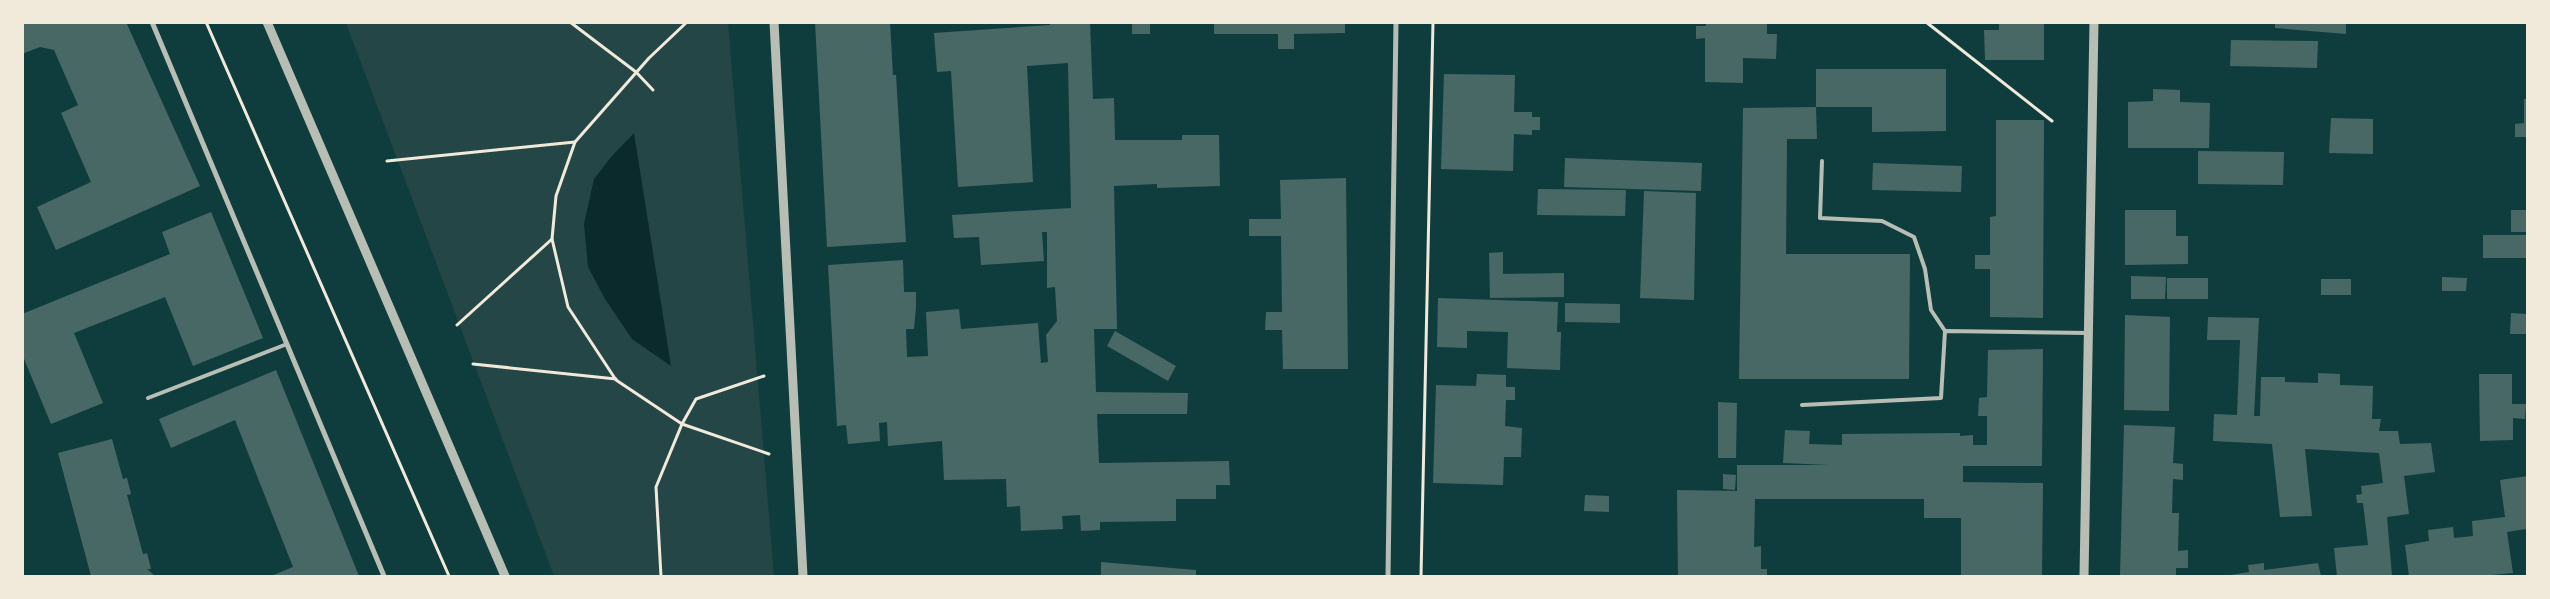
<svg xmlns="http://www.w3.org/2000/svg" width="2550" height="599" font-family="Spectral,serif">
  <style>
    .green { fill: #244646 }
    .water { fill: #0a2a2b }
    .building { fill: #486865 }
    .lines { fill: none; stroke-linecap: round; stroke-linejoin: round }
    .path { stroke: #f1e9da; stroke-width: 3 }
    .service { stroke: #b8beb3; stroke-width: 4 }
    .minor { stroke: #b8beb3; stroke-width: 5 }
    .tertiary { stroke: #b8beb3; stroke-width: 9 }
  </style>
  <rect width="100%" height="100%" fill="#0f3d3e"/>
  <polygon class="green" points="346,23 728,23 774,576 554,576"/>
  <polygon class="water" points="634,133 671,366 632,339 605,299 588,267 584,224 594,179 611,157"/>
  <g class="building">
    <polygon points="22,22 126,22 200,186 56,250 37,207 91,182 61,113 78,105 54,50 40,47 22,54"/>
    <polygon points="815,22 890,22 893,75 896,75 906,242 827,247"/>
    <polygon points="1050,22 1090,22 1093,99 1114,98 1115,140 1182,140 1182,135 1219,135 1220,186 1157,188 1157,184 1114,186 1117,329 1094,329 1096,392 1188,393 1187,414 1097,414 1099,463 1229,461 1230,485 1216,485 1216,499 1176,499 1176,521 1100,522 1100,530 1081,531 1080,515 1062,516 1063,529 1021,531 1020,506 1007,507 1006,479 944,480 942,441 888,446 887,422 879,423 880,441 848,444 846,425 837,426 828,265 903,260 904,292 916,292 916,307 914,329 906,329 907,357 928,356 926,312 959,309 961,329 1038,323 1041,363 1048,362 1046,335 1057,321 1055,287 1047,288 1047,232 1042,232 1044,261 981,265 979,237 954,238 952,215 1071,208 1068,63 1027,66 1033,182 958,187 951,71 937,72 934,33 1050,25"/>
    <rect x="1132" y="22" width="18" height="12"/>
    <polygon points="1214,22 1345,22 1345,33 1294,34 1294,49 1278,49 1278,34 1214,34"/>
    <polygon points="1706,22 1767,22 1767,34 1777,34 1776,59 1743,58 1743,83 1705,82 1705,38 1696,39 1696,26 1706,26"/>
    <polygon points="1999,22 2044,22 2044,60 1985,60 1984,30 1999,30"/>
    <polygon points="2275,22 2346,22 2346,34 2275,28"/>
    <polygon points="2231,40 2318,41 2317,68 2230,66"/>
    <polygon points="1816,69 1946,69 1946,131 1872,132 1872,107 1816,107 1817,139 1787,139 1786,254 1910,254 1909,379 1739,379 1743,108 1816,107"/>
    <polygon points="1444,74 1515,75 1514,112 1532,112 1532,117 1540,117 1540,130 1532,130 1532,135 1514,134 1513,171 1441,169"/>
    <polygon points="2153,89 2180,90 2180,102 2210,103 2209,148 2128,148 2128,102 2153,101"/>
    <polygon points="2524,99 2528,99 2528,137 2515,137 2515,124 2524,123"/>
    <polygon points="2331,118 2373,119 2373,154 2329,153"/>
    <polygon points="1996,120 2044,120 2043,318 1990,317 1990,269 1975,269 1975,255 1990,255 1990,217 1996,216"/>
    <polygon points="2198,151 2284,152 2283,185 2198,184"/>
    <polygon points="1565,158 1702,163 1701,191 1564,187"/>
    <polygon points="1873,163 1962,166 1961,192 1872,190"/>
    <polygon points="1346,178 1348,369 1283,369 1282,330 1265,330 1266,312 1282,312 1281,236 1249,236 1249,219 1281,219 1280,180"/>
    <polygon points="1538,189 1626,190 1625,216 1537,215"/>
    <polygon points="1644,191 1696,193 1694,300 1640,298"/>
    <polygon points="2125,210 2176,210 2176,236 2188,236 2188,264 2125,265"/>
    <rect x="2511" y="210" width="17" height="22"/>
    <polygon points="211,212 263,338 193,366 165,297 74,333 103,403 51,424 22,354 22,314 170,254 162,232"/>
    <rect x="2483" y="235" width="45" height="23"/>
    <polygon points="1503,252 1503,274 1564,273 1564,297 1490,298 1489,253"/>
    <polygon points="2131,276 2166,277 2165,299 2131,299"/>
    <polygon points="2442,277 2467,278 2466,291 2442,291"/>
    <rect x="2167" y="278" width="41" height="21"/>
    <rect x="2321" y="279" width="30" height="16"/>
    <polygon points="1438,298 1558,302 1557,332 1561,332 1560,370 1507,368 1508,332 1467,331 1467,348 1437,347"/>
    <polygon points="1565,303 1620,304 1620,323 1565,322"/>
    <polygon points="2511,313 2528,314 2528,334 2510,334"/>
    <polygon points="2125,315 2170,317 2169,411 2124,410"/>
    <polygon points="2208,317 2259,318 2254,416 2260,416 2261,377 2285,377 2285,382 2318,383 2318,373 2340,374 2340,385 2373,386 2372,419 2381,419 2379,431 2398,431 2400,444 2431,443 2435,472 2404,476 2409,514 2387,517 2392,576 2337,576 2334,548 2368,545 2363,503 2357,503 2356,495 2362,494 2361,486 2383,483 2379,453 2305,449 2312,516 2280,517 2272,444 2213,441 2214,414 2237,415 2240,340 2207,340"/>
    <polygon points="1115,331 1176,366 1168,381 1107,346"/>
    <polygon points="2043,349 2042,466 1963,466 1963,482 2043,483 2042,576 1961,576 1961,518 1924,518 1924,499 1755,499 1754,547 1761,546 1761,569 1767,569 1767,576 1678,576 1677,490 1737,491 1737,465 1829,465 1783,463 1785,430 1810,431 1809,444 1842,445 1842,434 1960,433 1960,436 1973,435 1973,445 1987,445 1987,416 1978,416 1979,398 1987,397 1988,350"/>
    <polygon points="276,370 359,576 271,576 293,567 235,420 171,448 159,419"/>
    <polygon points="1477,374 1506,375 1506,387 1515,387 1515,400 1506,400 1505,426 1522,428 1521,457 1504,457 1503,485 1433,483 1436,385 1476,386"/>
    <polygon points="2479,374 2512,374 2512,404 2526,404 2525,419 2513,418 2513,440 2480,441"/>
    <polygon points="1718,402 1737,403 1736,458 1718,458"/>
    <polygon points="2124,425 2175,427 2173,463 2183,464 2183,480 2173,479 2172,513 2179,513 2178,551 2188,550 2188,568 2176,568 2176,576 2120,576"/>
    <polygon points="112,439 123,479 127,478 131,494 127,495 143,554 147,553 151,569 147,569 155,576 91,576 58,453"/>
    <polygon points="1723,474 1736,475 1735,490 1723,489"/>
    <polygon points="2528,476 2528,533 2526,529 2507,532 2513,573 2481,576 2409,576 2405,545 2429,541 2428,530 2453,527 2454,538 2473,536 2472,521 2505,517 2500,480"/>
    <polygon points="1585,495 1609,496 1609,512 1584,511"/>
    <polygon points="1101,562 1196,570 1196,576 1101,576"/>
    <polygon points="2264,563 2264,570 2318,563 2321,576 2224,576 2249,572 2248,565"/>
  </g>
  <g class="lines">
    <g class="path">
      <polyline points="206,22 449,576"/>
      <polyline points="570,22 636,72 653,90"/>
      <polyline points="687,22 649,58 575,142 556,196 552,239 568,307 616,380 682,424 769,454"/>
      <polyline points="1926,22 2052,121"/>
      <polyline points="387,161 575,142"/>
      <polyline points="457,325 552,239"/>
      <polyline points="473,364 616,379"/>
      <polyline points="661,576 656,487 682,424 696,399 764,376"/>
      <polyline points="1421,576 1433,22"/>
    </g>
    <g class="service">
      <polyline points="1822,161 1820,218 1882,221 1914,237 1925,269 1931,310 1945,331"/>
      <polyline points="148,398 287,344"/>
      <polyline points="1802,405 1941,398 1945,331 2089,333"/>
    </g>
    <g class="minor">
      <polyline points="152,22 384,576"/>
      <polyline points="1388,576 1396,22"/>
    </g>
    <g class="tertiary">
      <polyline points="267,22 505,576"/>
      <polyline points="774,22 803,576"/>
      <polyline points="2084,576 2094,22"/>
    </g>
  </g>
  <rect width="2550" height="599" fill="none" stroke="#f1e9da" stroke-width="48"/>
</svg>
